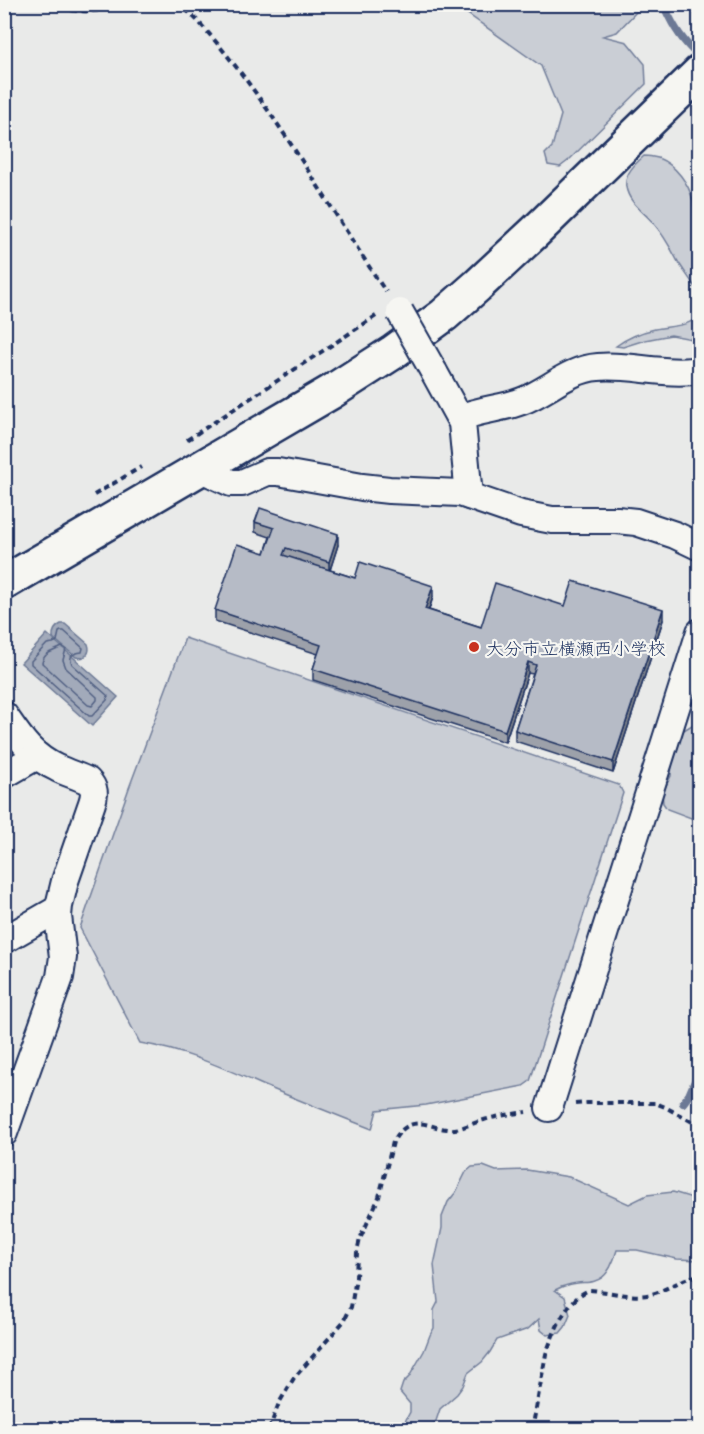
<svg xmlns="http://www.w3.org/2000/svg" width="704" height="1434" font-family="'Playpen Sans','Klee One',sans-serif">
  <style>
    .green { fill: #caced5; stroke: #727e9a; stroke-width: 1.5 }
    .water { fill: #a2aaba; stroke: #6c7995; stroke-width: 1.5 }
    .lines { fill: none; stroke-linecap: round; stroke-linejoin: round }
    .shore { stroke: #516083; stroke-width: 1.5 }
    .stream { stroke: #6c7995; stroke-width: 8 }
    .street-casing { stroke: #1b2f5e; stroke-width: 30 }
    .secondary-casing { stroke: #1b2f5e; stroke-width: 38 }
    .path { stroke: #1b2f5e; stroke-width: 4; stroke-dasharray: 6 4.5; stroke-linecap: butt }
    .street { stroke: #f6f6f2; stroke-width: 26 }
    .secondary { stroke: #f6f6f2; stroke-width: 33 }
    .street-bridge-casing { stroke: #1b2f5e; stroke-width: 30; stroke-linecap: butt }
    .street-bridge { stroke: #f6f6f2; stroke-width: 26 }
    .wall { fill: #9da1aa; stroke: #1b2f5e; stroke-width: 1.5 }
    .shaded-wall { fill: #7f838b; stroke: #1b2f5e; stroke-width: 1.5 }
    .building { fill: #b6bbc6; stroke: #1b2f5e; stroke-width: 1.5 }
    .poi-dot { fill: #c8321e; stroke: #f6f6f2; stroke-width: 2 }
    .labels { text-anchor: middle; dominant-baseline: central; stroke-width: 4.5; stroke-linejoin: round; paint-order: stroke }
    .poi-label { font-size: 18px; fill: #1b2f5e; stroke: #f6f6f2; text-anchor: start }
  </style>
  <rect width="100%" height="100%" fill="#e9eae9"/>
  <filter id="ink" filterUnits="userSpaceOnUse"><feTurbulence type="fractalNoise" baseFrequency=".0167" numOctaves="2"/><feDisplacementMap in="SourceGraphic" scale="12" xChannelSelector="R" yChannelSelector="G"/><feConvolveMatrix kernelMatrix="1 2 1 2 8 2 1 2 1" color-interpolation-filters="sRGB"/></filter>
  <g filter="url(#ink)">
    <g class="green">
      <polygon points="455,5 637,5 638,10 617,32 603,36 627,42 645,64 646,84 569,160 560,167 548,165 545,154 552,147 561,115 541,66"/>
      <path d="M644 156C648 156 654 157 658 158 676 165 689 184 693 201 695 212 693 224 699 234V295C694 283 684 272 677 260 670 247 664 235 654 224 645 212 629 204 626 187 624 174 635 164 644 156Z"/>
      <path d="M699 316V337L697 340 671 335 645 340 623 347 616 346C627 338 641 332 655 329 670 326 688 327 699 316Z"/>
      <path d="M185 638 619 785 623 793 530 1081 523 1086 426 1105 377 1110 372 1129C336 1115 301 1101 265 1086 224 1068 184 1050 140 1043L80 928 129 788Z"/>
      <polygon points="692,725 699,725 699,821 667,809 663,803 662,793 671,776 672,762 679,733"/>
      <path d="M483 1166 496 1171 527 1170 569 1177 629 1204 647 1195 673 1192 699 1200V1260L677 1259 637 1250H617C603 1298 586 1273 555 1290L565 1297 570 1315 565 1327 560 1333 547 1335 541 1330 539 1319 528 1329 497 1340 490 1352 482 1362 468 1373 463 1386 457 1394 440 1409 436 1421 430 1429H401L410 1412V1404L400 1392 403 1383 409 1377 424 1351 430 1335 434 1328V1310L438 1302 434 1265 442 1228V1217L448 1202 456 1192 466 1172 472 1167Z"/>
    </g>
    <g class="water">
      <path d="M61 624H65L88 644C91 652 86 660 76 657L53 638C52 631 55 627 61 624Z"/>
      <polygon points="47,634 118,697 92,726 21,663"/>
    </g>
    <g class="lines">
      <g class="shore">
        <path d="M61 631H64L83 648 82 652C74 653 68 655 72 664L108 696 107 700 92 716H89L31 664V661L47 644 53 643 57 641 59 632Z"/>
        <path d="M62 647 66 649 63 660 66 668 97 697V700L92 706 88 705 42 663C44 652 53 652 62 647Z"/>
      </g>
      <g class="stream">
        <path d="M665 8C674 28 683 42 700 57"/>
        <polyline points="683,1103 689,1095 700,1069"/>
      </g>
      <g class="street-casing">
        <g id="street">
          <polyline points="434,372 462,423 469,496"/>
          <path d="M460 418C480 409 502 409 522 401 548 391 569 369 598 367 631 364 667 376 700 370"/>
          <polyline points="199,468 231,483 242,483 267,472 278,472 362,487 389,490 460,493 521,514 552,520 617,520 636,522 675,535 700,547"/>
          <path d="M4 715C20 738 31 756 57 768 67 773 78 776 88 781 95 788 95 794 92 803L65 881 59 906 58 916 63 957 60 977 4 1133"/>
          <polyline points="4,775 37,756"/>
          <polyline points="4,940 58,909"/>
          <polyline points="549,1108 700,632"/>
        </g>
      </g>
      <g class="secondary-casing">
        <polyline id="secondary" points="4,583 331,392 392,353 444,315 477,286 535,232 700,72"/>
      </g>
      <g class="path">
        <path d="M51 4C81 17 102 9 132 6 139 5 147 6 155 5 162 5 171 3 177 5 188 8 203 27 211 36 278 114 328 206 386 292"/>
        <polyline points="187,440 376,316"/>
        <polyline points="94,495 141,467"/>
        <polyline points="575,1104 587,1103 655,1103 665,1107 700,1126"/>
        <path d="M269 1430 279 1403 294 1378 344 1321 351 1307 356 1278 357 1252 360 1239 379 1197 393 1142C397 1135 402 1128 410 1125 422 1120 434 1128 447 1129 459 1131 472 1123 484 1120 497 1116 512 1114 526 1112"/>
        <path d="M532 1430 546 1354C553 1334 567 1297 590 1290 607 1291 635 1299 651 1294 668 1290 682 1278 700 1275"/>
      </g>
      <use href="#street" class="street"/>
      <use href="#secondary" class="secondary"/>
      <g class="street-bridge-casing">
        <polyline id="street-bridge" points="400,312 434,372"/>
      </g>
      <use href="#street-bridge" class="street-bridge"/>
    </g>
    <polygon class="wall" points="255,522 338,545 330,570 355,578 433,597 429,610 481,627 565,606 663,620 613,773 515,741 515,730 533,674 528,673 505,742 313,680 313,669 318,654 215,621 215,610 265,553 270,537 255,532"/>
    <g class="shaded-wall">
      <polygon points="338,534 338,545 329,573 329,562"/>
      <polygon points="433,586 433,597 425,620 425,609"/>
      <polygon points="663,609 663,620 613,773 613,762"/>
      <polygon points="528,662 528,673 505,742 505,731"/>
    </g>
    <polygon class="building" points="260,508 338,534 329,562 286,548 283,555 355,578 360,562 433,586 425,609 481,627 495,583 565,606 573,581 663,609 613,762 515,730 536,665 528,662 505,731 313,669 321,645 215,610 237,544 265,553 274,528 255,522"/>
  </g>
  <circle class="poi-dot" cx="474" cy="647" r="6"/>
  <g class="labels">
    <g class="poi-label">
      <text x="486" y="647">大分市立横瀬西小学校</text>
    </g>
  </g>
  <rect width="704" height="1434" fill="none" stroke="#f6f6f2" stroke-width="24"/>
  <rect x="12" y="12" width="680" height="1410" fill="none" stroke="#1b2f5e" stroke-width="2" filter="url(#ink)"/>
</svg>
